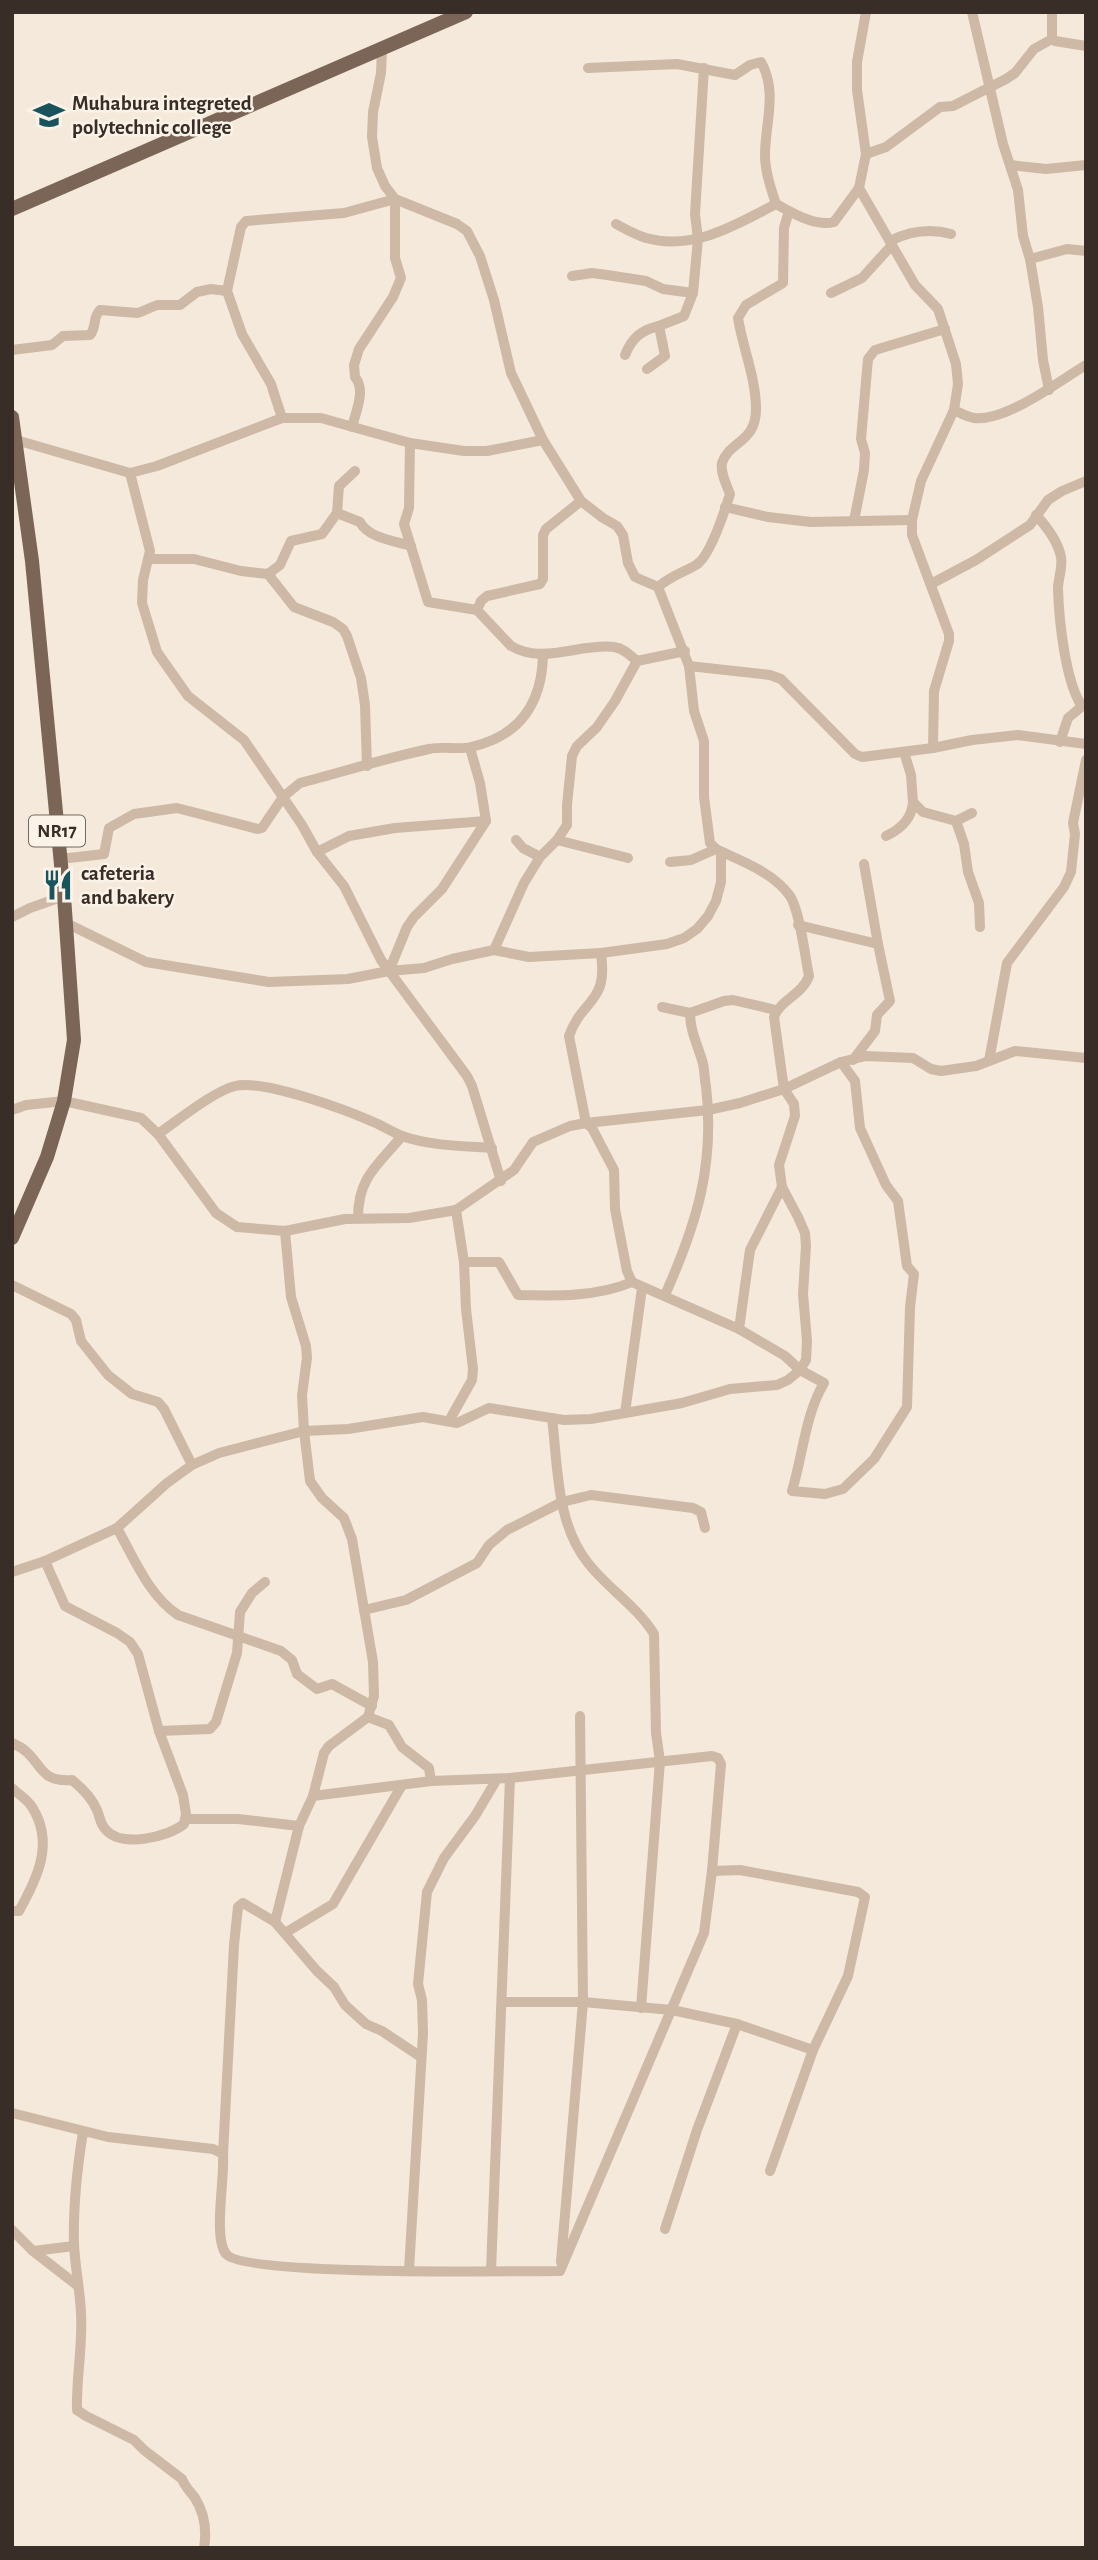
<svg xmlns="http://www.w3.org/2000/svg" width="1098" height="2560" font-family="'Alegreya Sans',sans-serif">
  <style>
    .lines { fill: none; stroke-linecap: round; stroke-linejoin: round }
    .minor { stroke: #cdb9a5; stroke-width: 10 }
    .major { stroke: #7b6557; stroke-width: 14 }
    .labels { text-anchor: middle; dominant-baseline: central; stroke-width: 5; stroke-linejoin: round; paint-order: stroke }
    .shield { fill: #fbf3e7; stroke: #726861; stroke-width: 2 }
    .shield-label { font-size: 19px; font-weight: bold; fill: #382d27 }
    .poi-label { font-size: 21px; font-weight: bold; fill: #382d27; stroke: #fbf3e7; text-anchor: start }
  </style>
  <rect width="100%" height="100%" fill="#f4e9da"/>
  <g class="lines">
    <g class="minor">
      <polyline points="866,12 857,62 857,90 866,154 859,188 915,285 938,309 956,364 958,384 954,410 921,481 912,520 912,535 949,634 949,641 934,691 933,748"/>
      <polyline points="972,12 1003,144 1018,190 1023,236 1030,259 1038,307 1043,360 1049,390"/>
      <polyline points="1052,12 1052,39 1055,41 1086,46"/>
      <path d="M382 50 381 73 373 112 372 137 377 168 385 186 395 199 457 224 467 231 480 256 494 300 511 373 543 440 581 501 603 518 617 526 623 535 628 563 635 577 658 587 689 666 694 711 704 741V797L710 843 716 849C741 861 773 872 790 896 800 911 805 957 809 976 802 995 780 1000 774 1017L784 1089 794 1104 795 1116 779 1165 782 1187 750 1250 739 1329"/>
      <path d="M588 68 677 64 735 75 750 65 761 62C778 92 765 123 765 155 765 171 771 189 776 204 793 213 815 227 834 222L859 188"/>
      <polyline points="866,154 886,147 940,107 953,106 1006,79 1015,73 1034,49 1052,39"/>
      <polyline points="1010,165 1046,169 1086,165"/>
      <path d="M616 224C625 229 636 235 646 238 694 251 735 225 776 204"/>
      <path d="M890 241C910 231 929 228 951 234"/>
      <polyline points="1030,259 1067,249 1086,251"/>
      <polyline points="572,276 592,273 607,275 646,281 663,289 693,293"/>
      <polyline points="831,293 862,278 892,245"/>
      <path d="M12 350 52 345 63 336 90 335C97 327 92 318 100 310L138 313 157 305H180L197 292 211 289 227 291"/>
      <path d="M625 355C632 338 641 330 659 326"/>
      <polyline points="647,369 665,356 659,326 684,316 693,293 698,239 695,214 704,68"/>
      <path d="M954 410C960 413 967 417 974 418 1006 422 1059 381 1086 365"/>
      <path d="M282 418 271 384 242 334 227 291 241 227 246 221 344 213 395 199V258L401 278 393 297 359 349 354 365 355 377C366 390 356 411 352 427"/>
      <polyline points="16,440 130,473 157,466 282,418 321,418 410,443 464,451 487,451 543,440"/>
      <path d="M410 443 409 508 404 524 428 602 477 610 511 646C544 665 579 643 614 647 623 648 630 655 637 661L685 651"/>
      <polyline points="130,473 150,551 143,580 142,603 157,652 188,696 244,740 302,825 317,852 344,886 381,960 467,1076 472,1086 501,1181"/>
      <polyline points="725,507 768,517 811,522 912,520"/>
      <path d="M337 513 360 522C368 538 395 541 411 546"/>
      <path d="M1036 515C1047 527 1058 541 1061 557 1063 568 1058 578 1058 589 1059 620 1065 679 1081 705"/>
      <polyline points="854,521 864,470 865,453 861,439 868,359 875,350 945,329"/>
      <polyline points="150,559 194,559 241,571 268,574 294,607 333,622 343,629 347,636 361,678 365,705 367,766"/>
      <polyline points="268,574 280,565 291,541 322,534 337,513 339,486 355,471"/>
      <polyline points="931,584 976,560 1030,525 1048,500 1062,491 1086,481"/>
      <path d="M658 587C671 576 682 573 696 565 710 557 725 510 730 494 727 486 720 472 722 463 729 441 756 443 756 409 756 378 743 349 738 318L746 305 783 283 784 228 789 211"/>
      <polyline points="477,610 481,601 487,596 540,584 543,579 543,535 546,529 581,501"/>
      <polyline points="689,666 770,675 781,679 855,754 862,757 933,748 972,740 1018,735 1086,744"/>
      <polyline points="1060,742 1068,718 1086,703"/>
      <polyline points="904,752 911,775 913,802 923,812 956,821 972,813"/>
      <polyline points="956,821 964,844 968,872 979,903 980,927"/>
      <path d="M886 836C901 829 912 819 913 802"/>
      <polyline points="516,840 523,848 540,857"/>
      <polyline points="557,840 628,858"/>
      <polyline points="317,852 349,836 395,828 486,821"/>
      <path d="M60 859 104 854 109 828 134 814 177 808 258 829 262 828 283 797 300 783C343 772 386 758 429 749 443 746 458 750 471 747 520 736 542 703 543 655"/>
      <polyline points="670,862 691,860 716,849"/>
      <polyline points="864,864 878,944"/>
      <polyline points="12,917 30,908 64,896"/>
      <polyline points="66,923 146,962 269,982 348,979 389,971 424,968 452,959 494,950 529,957 601,953 667,944 684,938 697,929 708,916 716,901 721,882 721,852"/>
      <polyline points="798,925 878,944 890,1001 877,1015 875,1031 853,1060"/>
      <polyline points="494,950 524,883 540,857 557,840 567,825 567,805 572,756 577,746 597,727 615,701 637,661"/>
      <path d="M601 953C608 1005 583 997 569 1036L586 1123 592 1128 614 1170 615 1209 627 1271 632 1282 739 1329 785 1356 800 1370 824 1383C805 1415 803 1455 792 1491L825 1494 843 1489 874 1459 907 1407 910 1307 914 1274 907 1266 898 1201 886 1185 860 1128 855 1081 841 1062"/>
      <polyline points="389,971 407,927 414,917 442,889 486,821 480,783 470,748"/>
      <polyline points="662,1007 690,1013 724,1001 733,1000 776,1010"/>
      <polyline points="989,1061 1007,963 1064,887 1071,872 1075,834 1073,823 1086,760"/>
      <polyline points="12,1110 26,1105 64,1101 141,1118 158,1134 216,1213 237,1227 285,1231 345,1219 409,1218 456,1210 514,1170 533,1142 570,1126 586,1123 708,1110 740,1103 784,1089 841,1062 866,1056 913,1058 931,1069 941,1071 976,1066 1015,1051 1086,1058"/>
      <path d="M158 1134C177 1121 214 1091 235 1086 265 1079 349 1111 378 1124 386 1128 394 1133 402 1136 431 1146 462 1146 492 1148"/>
      <path d="M358 1218C358 1177 378 1165 402 1136"/>
      <polyline points="285,1231 291,1297 306,1346 307,1358 302,1395 304,1431 310,1481 322,1498 344,1518 352,1539 373,1662 374,1696 368,1717 329,1746 324,1753 313,1796"/>
      <path d="M464 1262H499L518 1295C556 1296 597 1297 632 1282"/>
      <polyline points="12,1285 71,1314 76,1320 81,1341 108,1375 132,1394 158,1402 164,1409 192,1465"/>
      <path d="M665 1295C697 1223 715 1165 706 1086 704 1078 705 1068 702 1060 697 1044 690 1030 690 1013"/>
      <polyline points="625,1413 642,1288"/>
      <path d="M552 1418C558 1467 556 1523 588 1563 608 1589 637 1606 654 1634L656 1733 660 1761 641 2008"/>
      <polyline points="449,1421 472,1380 473,1369 466,1309 464,1262 456,1210"/>
      <path d="M117 1528C134 1558 149 1596 178 1615L281 1651 292 1660 297 1674 317 1689 332 1684 372 1706"/>
      <polyline points="12,1572 45,1561 117,1528 167,1483 192,1465 219,1453 304,1431 348,1429 423,1417 457,1423 489,1408 564,1420 591,1419 682,1403 730,1389 777,1385 788,1380 800,1370 806,1360 807,1341 803,1294 806,1246 805,1233 798,1217 782,1187"/>
      <polyline points="364,1610 406,1600 477,1563 489,1545 507,1530 562,1502 591,1495 693,1508 701,1512 705,1528"/>
      <polyline points="368,1717 389,1725 402,1747 429,1768 431,1781"/>
      <polyline points="159,1731 210,1729 216,1722 237,1653 240,1612 252,1593 265,1582"/>
      <path d="M12 1743C44 1756 34 1783 72 1780 82 1788 92 1798 97 1810 100 1817 100 1824 106 1830 122 1848 168 1837 184 1824L186 1814 183 1795 159 1731 138 1654 130 1642 117 1633 65 1606 45 1561"/>
      <path d="M12 1788C18 1794 28 1800 32 1807 55 1843 37 1879 19 1911H12"/>
      <polyline points="712,1871 740,1870 858,1892 865,1897 848,1976 813,2050 770,2171"/>
      <polyline points="275,1922 299,1826"/>
      <polyline points="285,1933 333,1904 402,1785"/>
      <polyline points="502,2002 583,2002 672,2010 737,2024 813,2050"/>
      <path d="M12 2113 108 2137 213 2149 223 2154C225 2178 213 2237 226 2254 243 2276 516 2271 560 2271L704 1933 712 1871 721 1764 718 1758 712 1756 510 1778 431 1781 313 1796 299 1826 238 1819H185"/>
      <path d="M83 2132C77 2169 73 2206 74 2244 75 2267 80 2290 81 2313 83 2346 76 2378 77 2410L86 2416 134 2440 144 2450 182 2479C185 2487 190 2491 195 2498 205 2514 207 2530 204 2548"/>
      <polyline points="223,2154 234,1945 238,1907 243,1903 275,1922 317,1971 334,1987 345,2005 366,2024 382,2031 421,2057"/>
      <polyline points="665,2229 697,2130 737,2024"/>
      <polyline points="12,2230 33,2251 74,2246"/>
      <polyline points="33,2251 78,2286"/>
      <polyline points="561,2262 583,2002 580,1716"/>
      <polyline points="409,2270 423,2033 422,2000 418,1984 427,1892 444,1858 475,1816 497,1779"/>
      <polyline points="491,2271 510,1778"/>
    </g>
    <g class="major">
      <polyline points="12,209 466,12"/>
      <polyline points="12,417 32,561 64,896 74,1040 64,1101 47,1157 12,1238"/>
    </g>
  </g>
  <defs>
    <g id="school-bare" transform="scale(2.415)"><path d="M0-5L7-2L0 1L-7-2ZM-4 1L0 2.5L4 1V4Q0 6-4 4Z" fill="#19545d" stroke="#fbf3e7" stroke-width="2.5" paint-order="stroke"/></g>
    <g id="restaurant-bare" transform="scale(2.415)"><path d="M-5-6h1v4h1v-4h1v4h1v-4h1v5L-1.5 .5V6h-2V.5L-5-1ZM5-6V6H3V1.5H1.5Q1.5-4 5-6Z" fill="#19545d" stroke="#fbf3e7" stroke-width="2.5" paint-order="stroke"/></g>
  </defs>
  <g fill-rule="evenodd">
    <use href="#school-bare" x="49" y="115"/>
    <use href="#restaurant-bare" x="58" y="885"/>
  </g>
  <g class="labels">
    <rect class="shield" x="29" y="815.5" width="56" height="31" rx="5"/>
    <g class="shield-label">
      <text x="57" y="831">NR17</text>
    </g>
    <g class="poi-label">
      <text x="72" y="103">Muhabura integreted<tspan x="72" dy="24">polytechnic college</tspan></text>
      <text x="81" y="873">cafeteria<tspan x="81" dy="24">and bakery</tspan></text>
    </g>
  </g>
  <rect width="1098" height="2560" fill="none" stroke="#382d27" stroke-width="28"/>
</svg>
